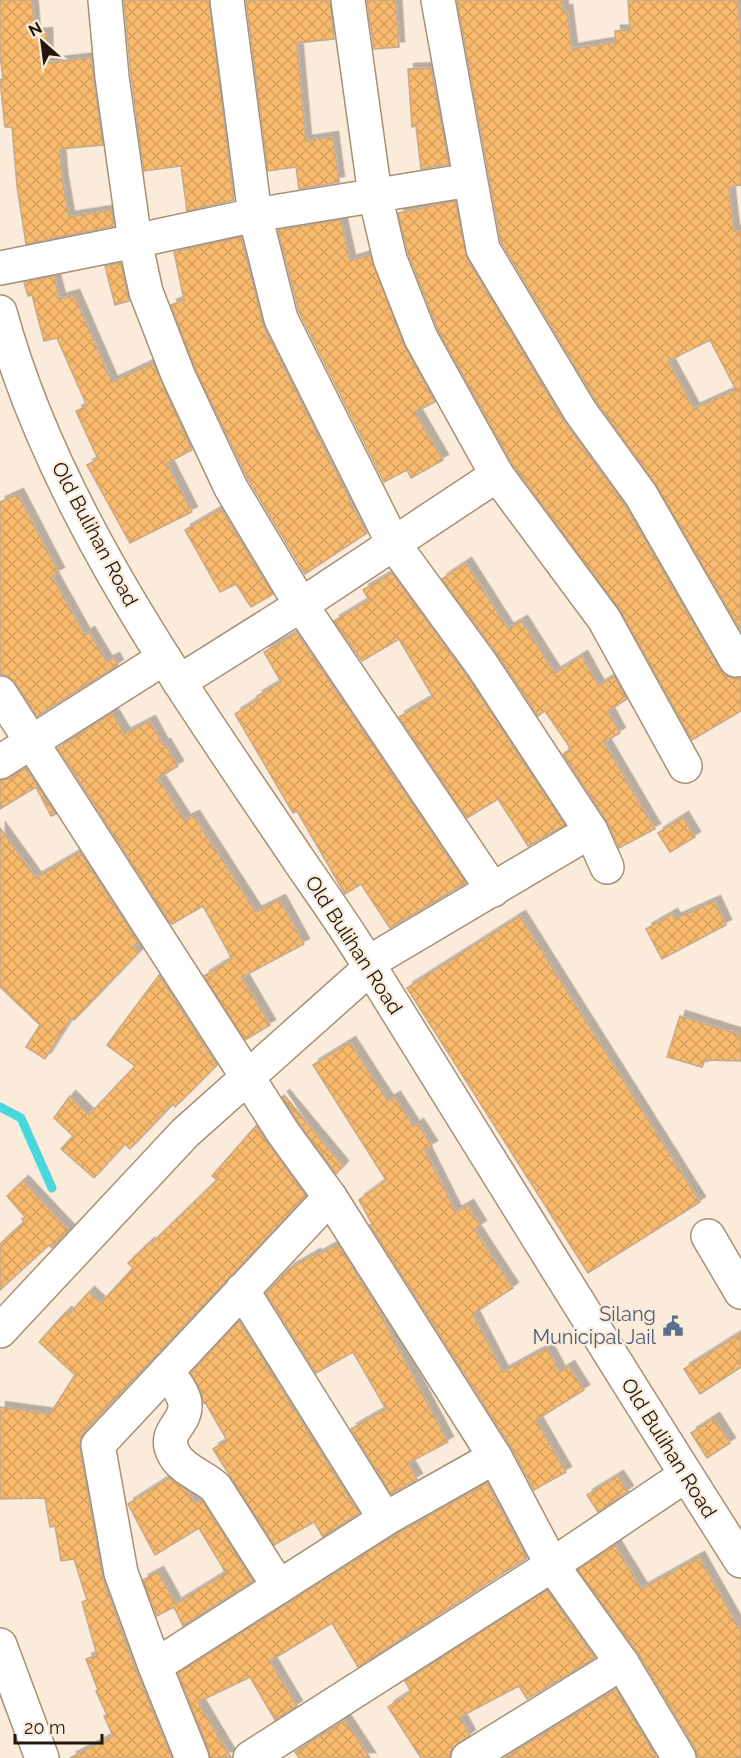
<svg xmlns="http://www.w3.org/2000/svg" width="741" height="1758" font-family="Raleway,sans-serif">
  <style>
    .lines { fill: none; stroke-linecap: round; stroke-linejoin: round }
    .stream { stroke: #48d7dc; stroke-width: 9 }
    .building { fill: url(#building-cross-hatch); stroke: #c3aa8e; stroke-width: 1.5; fill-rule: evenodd; filter: url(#shadow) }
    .minor-casing { stroke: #a89075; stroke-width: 36 }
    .minor { stroke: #fff; stroke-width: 33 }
    .labels { text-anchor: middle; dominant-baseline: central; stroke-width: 4.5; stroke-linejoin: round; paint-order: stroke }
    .street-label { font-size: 20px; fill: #22180e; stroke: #fbebda }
    .service-label { font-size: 20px; fill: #4e5e75; stroke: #fbebda; text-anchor: end }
  </style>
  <defs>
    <pattern id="building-cross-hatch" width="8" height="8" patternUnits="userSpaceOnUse" patternTransform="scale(1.5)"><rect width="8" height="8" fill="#f9ba6d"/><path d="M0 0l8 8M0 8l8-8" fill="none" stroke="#d59f5d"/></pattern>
    <filter id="shadow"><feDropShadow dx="5.5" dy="-5.5" stdDeviation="0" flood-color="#0004"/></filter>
  </defs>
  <rect width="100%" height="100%" fill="#fbebda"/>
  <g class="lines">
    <polyline class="stream" points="0,1107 21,1118 52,1188"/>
  </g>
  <g class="building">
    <polygon points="0,0 32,0 35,34 47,33 48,63 91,58 103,145 60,149 62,177 69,217 112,210 114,226 26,244 17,186 12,127 5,127 0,80 3,79 0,55"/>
    <polygon points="124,0 209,0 234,200 187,211 181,166 144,171 131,75"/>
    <polygon points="246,0 330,0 334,39 297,43 306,141 333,137 339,182 299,189 296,167 268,171"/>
    <polygon points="367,0 396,0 399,47 374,49"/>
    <path d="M457 0H562L563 11 567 10 572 49 616 42 615 31 630 30 628 0H738L741 46V185L729 187 734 231H741V631L657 486 596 401 501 242ZM710 340 736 390 694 409 668 361Z"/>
    <polygon points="431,68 449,164 421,169 416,126 412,127 408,69"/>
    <polygon points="455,201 467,258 564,421 625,505 720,669 727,676 735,679 741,677 741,711 692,740 620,610 513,465 438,330 408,253 398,213"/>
    <polygon points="341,220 350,261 370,255 404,345 435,402 415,412 443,460 411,478 407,470 384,482 299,312 278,230"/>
    <polygon points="241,237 264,327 350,500 349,500 367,533 305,574 248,479 195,368 171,305 184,300 174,252"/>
    <polygon points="121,263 129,301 115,305 105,266"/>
    <polygon points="54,276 60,299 74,295 112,382 153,363 192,450 167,463 192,512 130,543 87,465 98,459 76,411 87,406 57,338 44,341 32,295 28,296 24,282"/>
    <polygon points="18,494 59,573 52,576 85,635 89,632 107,662 114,658 118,665 37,716 15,682 8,676 0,674 0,502"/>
    <polygon points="221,509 273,594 251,607 236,584 220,592 185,530"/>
    <polygon points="466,563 508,629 522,621 555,673 582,656 599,686 614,676 627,699 608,711 620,733 604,742 655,829 619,848 607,821 563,754 571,749 545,711 538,716 498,655 442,579"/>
    <polygon points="392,573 467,676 565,825 528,846 498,799 467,818 399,717 433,697 399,639 362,661 334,621 369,600 363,590"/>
    <polygon points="297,633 466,883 390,928 361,884 345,894 297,811 293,813 235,714 258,699 257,696 281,682 264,652"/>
    <polygon points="112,713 125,734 150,721 163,745 165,744 178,766 158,778 185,820 194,816 256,912 280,900 304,944 242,977 270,1025 245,1040 204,976 232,959 203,906 172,924 169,921 58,748"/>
    <polygon points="26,768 56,814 51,816 36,787 0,809 0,781 10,778"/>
    <polygon points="683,817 695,837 670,852 658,833"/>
    <polygon points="0,828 36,878 80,852 139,943 133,947 139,952 74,1020 71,1018 45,1059 26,1047 40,1025 0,987"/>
    <polygon points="715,901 726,925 662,959 646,929 672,914 675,919"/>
    <polygon points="520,916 700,1202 588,1273 407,988"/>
    <polygon points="159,975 217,1065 175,1107 173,1104 130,1149 125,1144 94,1178 61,1149 73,1136 54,1118 70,1096 89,1115 135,1066 107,1045"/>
    <polygon points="680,1016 741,1035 741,1061 705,1060 702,1067 667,1057"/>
    <polygon points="350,1042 388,1101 395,1097 414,1127 418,1124 432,1146 425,1150 456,1212 468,1205 481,1226 475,1230 513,1288 473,1314 503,1372 547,1348 560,1372 569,1366 584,1390 536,1420 566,1472 534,1490 511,1447 370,1225 372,1224 359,1200 386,1180 313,1065"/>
    <polygon points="284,1095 343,1166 336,1174 299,1123 282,1097"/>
    <polygon points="256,1126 306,1196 84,1432 80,1440 80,1448 103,1579 125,1640 124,1640 172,1758 70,1758 113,1736 104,1716 107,1715 96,1691 98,1690 86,1659 97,1655 82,1602 87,1600 74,1559 61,1561 55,1526 50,1527 45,1498 0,1499 0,1407 50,1414 75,1375 39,1342 66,1312 69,1314 89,1292 101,1303 133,1268 128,1263 149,1243 151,1244 217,1180 212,1176"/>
    <polygon points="23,1181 69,1230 52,1248 49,1245 0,1290 0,1244 24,1222 22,1219 25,1217 7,1196"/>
    <polygon points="338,1244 384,1318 383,1319 448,1442 408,1463 417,1479 391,1494 351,1429 386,1409 353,1352 316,1373 266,1293 289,1269 315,1254 316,1256"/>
    <polygon points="239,1321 359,1513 323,1537 314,1522 274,1545 213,1449 227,1440 205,1402 204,1403 200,1389 191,1373"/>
    <polygon points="741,1333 741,1367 700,1394 684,1369"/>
    <polygon points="714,1418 730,1443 707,1458 691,1433"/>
    <polygon points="618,1476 628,1491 598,1512 587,1495"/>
    <polygon points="169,1478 186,1490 195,1503 202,1500 253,1581 183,1626 174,1607 157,1616 143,1580 158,1572 176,1604 226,1573 199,1528 155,1555 128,1504"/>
    <polygon points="487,1483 527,1558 358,1667 332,1623 270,1661 297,1706 275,1720 250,1677 198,1702 231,1757 210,1758 209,1751 178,1673 395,1535"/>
    <polygon points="615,1545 642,1589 699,1557 741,1631 741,1758 698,1758 695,1748 638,1653 578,1570"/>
    <polygon points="547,1590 595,1658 527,1699 519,1686 460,1717 470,1735 452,1749 449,1758 421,1758 388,1707 411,1692 405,1681"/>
    <polygon points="616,1689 657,1758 504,1758"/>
    <polygon points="345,1720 370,1758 299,1758 295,1752"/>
  </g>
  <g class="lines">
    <g class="minor-casing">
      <g id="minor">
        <polyline points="105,0 112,77 135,241 146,292 178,375 231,488 301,605 493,890"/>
        <polyline points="227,0 255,215 281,319 393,543 482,665 591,831 607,867"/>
        <polyline points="348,0 375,195 390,259 421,338 497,475 604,619 685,766"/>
        <polyline points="438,0 483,249 580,411 641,495 736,660"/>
        <polyline points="0,268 135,241 255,215 470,180"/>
        <path d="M0 312C54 512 186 692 300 862 322 894 345 926 365 959 490 1160 614 1362 741 1561"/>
        <polyline points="179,682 301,605 497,475"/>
        <polyline points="0,693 284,1134 330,1197 495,1457 552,1565 622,1663 679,1758"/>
        <polyline points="0,762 164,658"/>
        <polyline points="368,963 591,831"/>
        <polyline points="708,1236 741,1292"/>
        <polyline points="242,1290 385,1519"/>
        <polyline points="0,1331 185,1133 370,968"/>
        <path d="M167 1371C173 1380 184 1393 185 1404 187 1425 160 1431 175 1456 184 1471 204 1476 216 1488L279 1587"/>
        <polyline points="0,1645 42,1758"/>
        <polyline points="155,1666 385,1519 495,1457"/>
        <polyline points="192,1758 155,1666 121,1573 98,1445 330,1197"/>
        <polyline points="250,1758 552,1565 686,1475"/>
        <polyline points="468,1758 622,1663"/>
      </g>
    </g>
    <use href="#minor" class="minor"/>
  </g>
  <defs>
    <g id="civic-bare" transform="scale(1.62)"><path d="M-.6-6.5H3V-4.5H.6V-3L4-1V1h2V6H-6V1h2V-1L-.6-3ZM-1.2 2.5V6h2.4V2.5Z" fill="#5c6f8a" stroke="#fbebda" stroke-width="2.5" paint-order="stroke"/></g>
  </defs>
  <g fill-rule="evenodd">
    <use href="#civic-bare" x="673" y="1326"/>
  </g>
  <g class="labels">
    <g class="street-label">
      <text transform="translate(95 534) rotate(62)">Old Bulihan Road</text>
      <text transform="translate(354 945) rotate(57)">Old Bulihan Road</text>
      <text transform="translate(669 1448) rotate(58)">Old Bulihan Road</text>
    </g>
    <g class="service-label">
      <text x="656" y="1314">Silang<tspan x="656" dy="23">Municipal Jail</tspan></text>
    </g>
  </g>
  <g transform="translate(42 42) rotate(332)" stroke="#fbebda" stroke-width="4.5" paint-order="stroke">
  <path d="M0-4.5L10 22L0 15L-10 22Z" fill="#22180e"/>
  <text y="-9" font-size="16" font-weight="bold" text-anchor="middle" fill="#22180e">N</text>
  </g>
  <path d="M15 1734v9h87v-9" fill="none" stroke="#22180e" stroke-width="3"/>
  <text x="24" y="1734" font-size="18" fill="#22180e" stroke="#fbebda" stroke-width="4.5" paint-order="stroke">20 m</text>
</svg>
